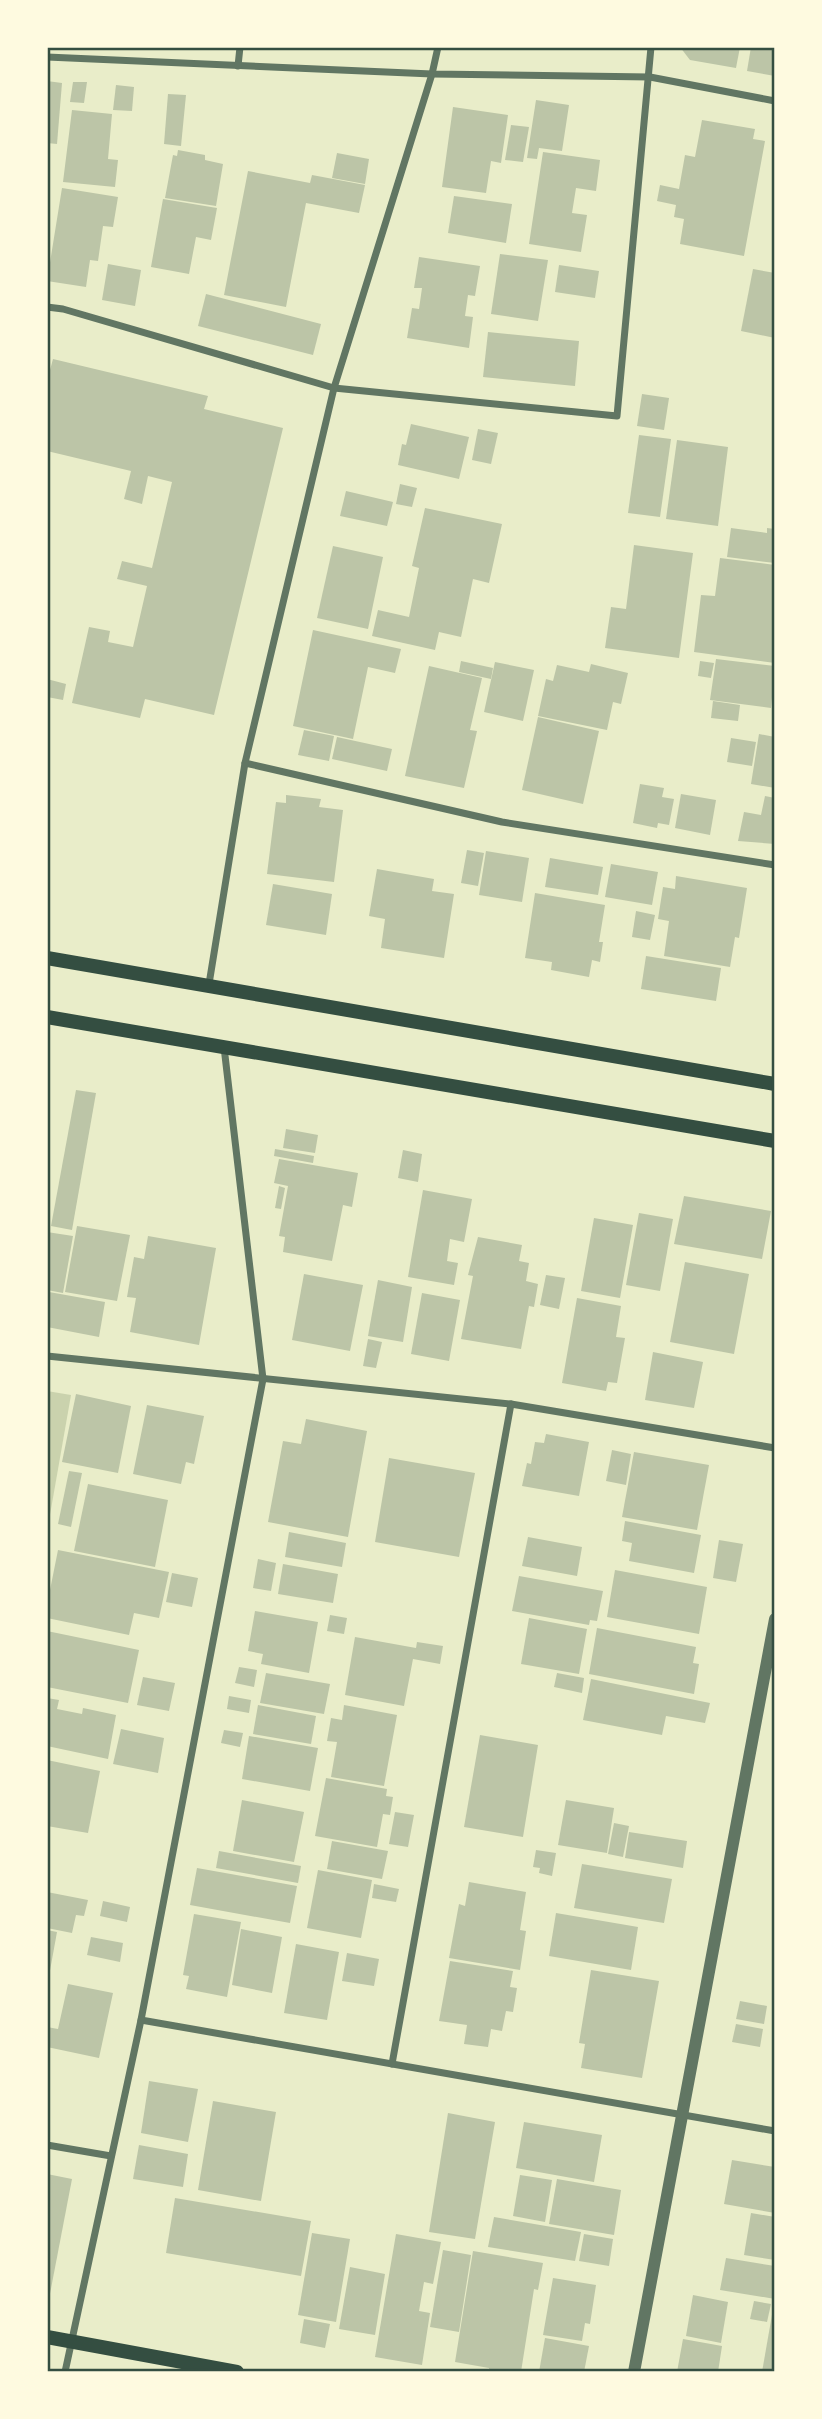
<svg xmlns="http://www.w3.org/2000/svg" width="822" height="2419" font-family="'Nunito Sans',sans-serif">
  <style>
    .green { fill: #cad2ad }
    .building { fill: #bcc5a7 }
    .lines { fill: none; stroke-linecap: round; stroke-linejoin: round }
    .minor { stroke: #617663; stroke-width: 7 }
    .tertiary { stroke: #617663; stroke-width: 12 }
    .secondary { stroke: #344e41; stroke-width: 14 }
    .neatline { fill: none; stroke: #344e41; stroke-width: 2.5 }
  </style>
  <rect width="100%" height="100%" fill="#e9edc9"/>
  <polygon class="green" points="47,1391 71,1395 47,1532"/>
  <g class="building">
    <polygon points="680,47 740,47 736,68 690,60"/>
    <polygon points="751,47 775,47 775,76 747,71"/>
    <polygon points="47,81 62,83 57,144 47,143"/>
    <polygon points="73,82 87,82 84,103 70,102"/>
    <polygon points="116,85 134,87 132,111 113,110"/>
    <polygon points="168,94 186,95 181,146 164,144"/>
    <polygon points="536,100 569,105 562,151 539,148 537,159 527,158"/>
    <polygon points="453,107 508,115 501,163 491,161 486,193 442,187"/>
    <polygon points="72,110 112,114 108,159 118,160 115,187 63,182"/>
    <polygon points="702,120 755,129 753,139 765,141 744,256 680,244 684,219 674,217 676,205 657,201 660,185 679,189 685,155 695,157"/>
    <polygon points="511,125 529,127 523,162 505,160"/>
    <polygon points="178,150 205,155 205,160 223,164 216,206 165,198 173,155 177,156"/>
    <polygon points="543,152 600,160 596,191 576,188 572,213 587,215 581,252 529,244"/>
    <polygon points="337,153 369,159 365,184 332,178"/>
    <polygon points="248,171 310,183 312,175 365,185 359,213 306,203 286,307 224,295"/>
    <polygon points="62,188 118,197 113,227 103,226 98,261 90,260 86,287 47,281"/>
    <polygon points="454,196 512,204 506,243 448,233"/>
    <polygon points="163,199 217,208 211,240 196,237 189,274 151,267"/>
    <polygon points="500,254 548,260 538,321 491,314"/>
    <polygon points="419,257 480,266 475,296 468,295 465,316 473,317 469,348 407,338 412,308 419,309 422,288 414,288"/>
    <polygon points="108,264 141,270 135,306 102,300"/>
    <polygon points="559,265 599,271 595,298 555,292"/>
    <polygon points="753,269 775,273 775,338 741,331"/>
    <polygon points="206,294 321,324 313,355 198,326"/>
    <polygon points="488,332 579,341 575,386 483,377"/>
    <polygon points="53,359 208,396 204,409 283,428 214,715 145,699 140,718 72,703 89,627 110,631 108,642 133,647 147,586 117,579 122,561 152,568 172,482 148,476 142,504 124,499 131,471 47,451 47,381"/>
    <polygon points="642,394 669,398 664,430 637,426"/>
    <polygon points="411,424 469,437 459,479 398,465 402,444 406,445"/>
    <polygon points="478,429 498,433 491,464 472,460"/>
    <polygon points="639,435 671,439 660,517 628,513"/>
    <polygon points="677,440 728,447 718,526 666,519"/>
    <polygon points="400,484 417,488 412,507 396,504"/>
    <polygon points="346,491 393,502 387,526 340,516"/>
    <polygon points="425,508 502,524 489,583 473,579 461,637 439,632 435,650 372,636 378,610 409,617 419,568 412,566"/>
    <polygon points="731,528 767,533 767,528 775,529 775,563 727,557"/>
    <polygon points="634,545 693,553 679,658 605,648 611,607 626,609"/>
    <polygon points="333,546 383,557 368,629 317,618"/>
    <polygon points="720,558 775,565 775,663 694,652 701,595 715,596"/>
    <polygon points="313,630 401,649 395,673 368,667 353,739 293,726"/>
    <polygon points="716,659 775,666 771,708 710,700"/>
    <polygon points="461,661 493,668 491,679 459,672"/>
    <polygon points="700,661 714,663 711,678 698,676"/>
    <polygon points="495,662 534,670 523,721 484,712"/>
    <polygon points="591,664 628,673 621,704 613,702 607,730 538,716 546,679 553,681 557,665 589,672"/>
    <polygon points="429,666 482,678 470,730 477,731 464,788 405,776"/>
    <polygon points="47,679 66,684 63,700 47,697"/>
    <polygon points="713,701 740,705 738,721 711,718"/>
    <polygon points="538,717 599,731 583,804 522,790"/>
    <polygon points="304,730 334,736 329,761 298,755"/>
    <polygon points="759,734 775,737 775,788 751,784"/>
    <polygon points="337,737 392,749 387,771 332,759"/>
    <polygon points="731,738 756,742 752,766 727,762"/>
    <polygon points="640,784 664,788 662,797 674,799 669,825 658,823 657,828 633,823"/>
    <polygon points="681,794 716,800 710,835 675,828"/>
    <polygon points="286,795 321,799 319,807 343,810 334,882 267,874 276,802 286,803"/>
    <polygon points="765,796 775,798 775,844 738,841 744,812 761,815"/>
    <polygon points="467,850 484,853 478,886 461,883"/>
    <polygon points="486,851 529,858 522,902 479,895"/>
    <polygon points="550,858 603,867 598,895 545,887"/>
    <polygon points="611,864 658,872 652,905 605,897"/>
    <polygon points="377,869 434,879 432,891 454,894 444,958 381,948 385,919 369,916"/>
    <polygon points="676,876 747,888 739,938 735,937 730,967 664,956 669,921 658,919 663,887 675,889"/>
    <polygon points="273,884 332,894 326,935 266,925"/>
    <polygon points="535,893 605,905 599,942 603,942 600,962 592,960 589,977 551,970 552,962 525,958"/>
    <polygon points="636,911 655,915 650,940 632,937"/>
    <polygon points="646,956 721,968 716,1001 641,989"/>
    <polygon points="76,1090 96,1093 72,1230 51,1226"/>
    <polygon points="286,1129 318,1135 315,1153 283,1148"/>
    <polygon points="275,1149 314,1156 313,1163 274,1156"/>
    <polygon points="403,1150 422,1154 418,1182 398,1178"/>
    <polygon points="279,1159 358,1173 352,1207 343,1205 332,1261 283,1252 285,1237 279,1236 288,1186 274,1183"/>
    <polygon points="279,1186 285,1188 281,1209 275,1208"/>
    <polygon points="423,1190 472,1199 464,1242 450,1239 447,1261 458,1263 454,1285 408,1277"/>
    <polygon points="684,1196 771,1211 762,1259 674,1244"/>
    <polygon points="639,1213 673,1219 660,1291 626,1285"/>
    <polygon points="594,1218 633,1225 620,1298 581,1291"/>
    <polygon points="77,1226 130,1235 117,1301 65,1292"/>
    <polygon points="47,1232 73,1236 63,1293 47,1290"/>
    <polygon points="148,1236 216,1248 199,1345 130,1332 136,1298 127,1297 134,1257 144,1259"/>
    <polygon points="478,1237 522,1245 519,1261 529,1263 526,1281 538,1284 534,1307 529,1306 521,1349 461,1339 473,1276 468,1275"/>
    <polygon points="685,1262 749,1274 734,1354 670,1342"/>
    <polygon points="304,1274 363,1285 350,1351 292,1340"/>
    <polygon points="546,1275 565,1278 559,1309 540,1305"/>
    <polygon points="378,1280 412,1287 403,1342 368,1336"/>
    <polygon points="49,1292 105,1302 99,1337 47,1327"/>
    <polygon points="422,1293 460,1300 449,1361 411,1354"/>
    <polygon points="577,1298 621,1306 616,1337 625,1338 617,1383 608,1382 606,1391 562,1383"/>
    <polygon points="368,1339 382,1342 376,1368 363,1366"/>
    <polygon points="653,1352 703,1362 694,1408 645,1400"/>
    <polygon points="76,1394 131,1406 118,1473 62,1462"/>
    <polygon points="147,1405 204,1416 194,1464 186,1462 181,1484 133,1474"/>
    <polygon points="306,1419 367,1431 348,1537 268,1522 283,1441 301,1444"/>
    <polygon points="546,1434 589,1442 579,1496 522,1486 527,1463 531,1464 535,1442 544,1443"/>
    <polygon points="612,1450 631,1454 626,1485 606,1481"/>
    <polygon points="634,1452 709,1465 697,1530 622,1517"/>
    <polygon points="389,1458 475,1473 459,1557 375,1542"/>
    <polygon points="69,1471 82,1473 71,1527 58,1524"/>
    <polygon points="88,1484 168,1500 155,1567 74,1551"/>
    <polygon points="625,1521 701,1535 694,1573 629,1561 632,1543 622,1541"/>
    <polygon points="289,1532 346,1543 342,1567 285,1557"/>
    <polygon points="528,1537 582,1547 577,1576 522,1566"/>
    <polygon points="719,1540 743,1544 736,1582 713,1578"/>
    <polygon points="58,1550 169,1572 159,1618 134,1613 129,1635 47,1618 47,1605"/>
    <polygon points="258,1559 276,1563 271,1591 253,1588"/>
    <polygon points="283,1564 338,1574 333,1603 278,1594"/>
    <polygon points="615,1570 707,1587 699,1634 607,1617"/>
    <polygon points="172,1573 198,1578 192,1607 166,1602"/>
    <polygon points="519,1576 603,1591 597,1621 590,1620 589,1625 512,1611"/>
    <polygon points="255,1611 318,1622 309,1673 261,1664 263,1654 248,1651"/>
    <polygon points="330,1615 347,1618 344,1634 327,1631"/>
    <polygon points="529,1618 587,1629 579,1674 521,1664"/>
    <polygon points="597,1628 696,1647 693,1663 699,1664 694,1694 589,1674"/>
    <polygon points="47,1631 139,1650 128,1703 47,1687"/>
    <polygon points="355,1637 416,1648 417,1642 443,1646 440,1664 413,1659 404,1706 345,1695"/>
    <polygon points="239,1667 257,1670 254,1687 235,1683"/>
    <polygon points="266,1673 330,1684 324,1714 260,1703"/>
    <polygon points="557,1673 584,1678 582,1693 554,1687"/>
    <polygon points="143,1677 175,1683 169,1711 137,1705"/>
    <polygon points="591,1679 710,1703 705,1723 666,1716 662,1735 583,1720"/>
    <polygon points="229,1696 251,1700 249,1713 227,1709"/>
    <polygon points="47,1698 59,1700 57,1709 82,1714 83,1708 116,1715 108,1759 47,1746"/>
    <polygon points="258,1705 316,1716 311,1744 253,1734"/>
    <polygon points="344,1705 397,1715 384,1786 331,1777 337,1742 327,1741 331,1718 342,1720"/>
    <polygon points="121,1729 164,1738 158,1773 113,1764"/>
    <polygon points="224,1730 243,1733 240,1747 221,1743"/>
    <polygon points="480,1735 538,1745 523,1837 464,1827"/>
    <polygon points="249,1736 318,1748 310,1791 242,1779"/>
    <polygon points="47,1760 100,1771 88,1833 47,1826"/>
    <polygon points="326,1778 387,1789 386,1796 393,1797 390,1815 383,1814 377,1847 315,1836"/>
    <polygon points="242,1800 304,1812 294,1862 233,1851"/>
    <polygon points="566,1800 614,1808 607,1853 558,1845"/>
    <polygon points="395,1812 414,1815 408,1847 389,1844"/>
    <polygon points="614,1823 629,1826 623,1857 608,1854"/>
    <polygon points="629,1832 687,1841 683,1868 625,1858"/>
    <polygon points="332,1841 388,1851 382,1879 327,1869"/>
    <polygon points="536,1850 556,1853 552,1876 539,1873 540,1868 533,1867"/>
    <polygon points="219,1851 301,1866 298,1883 216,1868"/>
    <polygon points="582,1864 672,1879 664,1923 574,1908"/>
    <polygon points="197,1868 297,1886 290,1923 190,1905"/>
    <polygon points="318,1870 372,1880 361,1938 307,1928"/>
    <polygon points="469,1882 526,1892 520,1930 526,1931 520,1970 449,1958 459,1904 465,1906"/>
    <polygon points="374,1884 399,1889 396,1902 372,1898"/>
    <polygon points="47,1892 88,1900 84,1916 76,1915 72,1933 47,1928"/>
    <polygon points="103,1901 130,1907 127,1922 100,1916"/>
    <polygon points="556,1913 638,1927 631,1970 549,1956"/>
    <polygon points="194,1914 241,1922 227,1997 186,1989 189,1976 183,1975"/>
    <polygon points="241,1929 282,1937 272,1993 232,1985"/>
    <polygon points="47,1930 57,1932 49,1976 47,1976"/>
    <polygon points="91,1937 123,1943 120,1962 87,1955"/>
    <polygon points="296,1944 339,1952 327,2020 284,2013"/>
    <polygon points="347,1953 379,1959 374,1986 342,1981"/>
    <polygon points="450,1961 513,1971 510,1987 517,1988 513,2012 506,2011 502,2031 491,2029 488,2047 464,2044 467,2025 439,2021"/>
    <polygon points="591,1970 659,1981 642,2078 581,2068 585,2044 579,2043"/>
    <polygon points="68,1984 113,1993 99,2058 47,2047 47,2027 58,2029"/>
    <polygon points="740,2001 767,2006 764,2024 736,2019"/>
    <polygon points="736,2024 763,2029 760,2047 732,2042"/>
    <polygon points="149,2081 198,2089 188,2142 141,2133"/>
    <polygon points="213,2101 276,2112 261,2201 198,2190"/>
    <polygon points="448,2113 495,2122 475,2239 429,2232"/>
    <polygon points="524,2122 602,2135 594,2182 516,2168"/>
    <polygon points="139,2145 188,2154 183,2187 133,2179"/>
    <polygon points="732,2160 775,2167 775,2213 724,2204"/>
    <polygon points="47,2174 72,2179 49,2299 47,2299"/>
    <polygon points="520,2175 552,2180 545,2222 513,2216"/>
    <polygon points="557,2179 621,2190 614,2235 549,2224"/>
    <polygon points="175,2198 311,2221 301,2276 166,2253"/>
    <polygon points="751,2213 775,2217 775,2260 744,2255"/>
    <polygon points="494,2217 581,2232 575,2261 488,2247"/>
    <polygon points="312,2233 350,2239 336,2322 298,2315"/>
    <polygon points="396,2234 441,2242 433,2284 424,2282 419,2311 430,2313 422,2365 375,2357"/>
    <polygon points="584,2234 613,2239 609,2266 579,2261"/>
    <polygon points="443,2250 471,2255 459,2332 430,2327"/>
    <polygon points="473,2251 543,2263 538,2290 534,2289 521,2372 489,2372 489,2368 455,2362"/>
    <polygon points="726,2258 775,2266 775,2299 720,2290"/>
    <polygon points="350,2267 385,2274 375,2335 339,2329"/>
    <polygon points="553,2278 596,2285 590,2324 585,2323 582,2341 543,2335"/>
    <polygon points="693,2295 728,2302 721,2343 686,2336"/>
    <polygon points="754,2301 771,2304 767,2322 750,2319"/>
    <polygon points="773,2309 775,2372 762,2372"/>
    <polygon points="304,2319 330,2324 325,2348 300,2343"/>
    <polygon points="545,2338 589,2346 584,2372 539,2372"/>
    <polygon points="683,2339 722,2346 718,2372 677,2372"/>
  </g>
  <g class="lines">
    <g class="minor">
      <polyline points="47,57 432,74 650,77 775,101"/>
      <polyline points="238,66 240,47"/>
      <polyline points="47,307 63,309 334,388 617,416 651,47"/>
      <polyline points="245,763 502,822 775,865"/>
      <polyline points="209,984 245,763 334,388 432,74 438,47"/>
      <polyline points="47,1356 511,1404 775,1448"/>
      <polyline points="141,2020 775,2131"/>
      <polyline points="392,2064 511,1404"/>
      <polyline points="47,2145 111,2156"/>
      <polyline points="65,2372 141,2020 263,1379 224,1047"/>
    </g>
    <polyline class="tertiary" points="634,2372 775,1619"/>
    <g class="secondary">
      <polyline points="47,958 775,1084"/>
      <polyline points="47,1017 775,1141"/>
      <polyline points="47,2337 237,2372"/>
    </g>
  </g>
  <rect width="822" height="2419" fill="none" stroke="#fefae0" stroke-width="98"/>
  <rect x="49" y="49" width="724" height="2321" class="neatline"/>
</svg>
